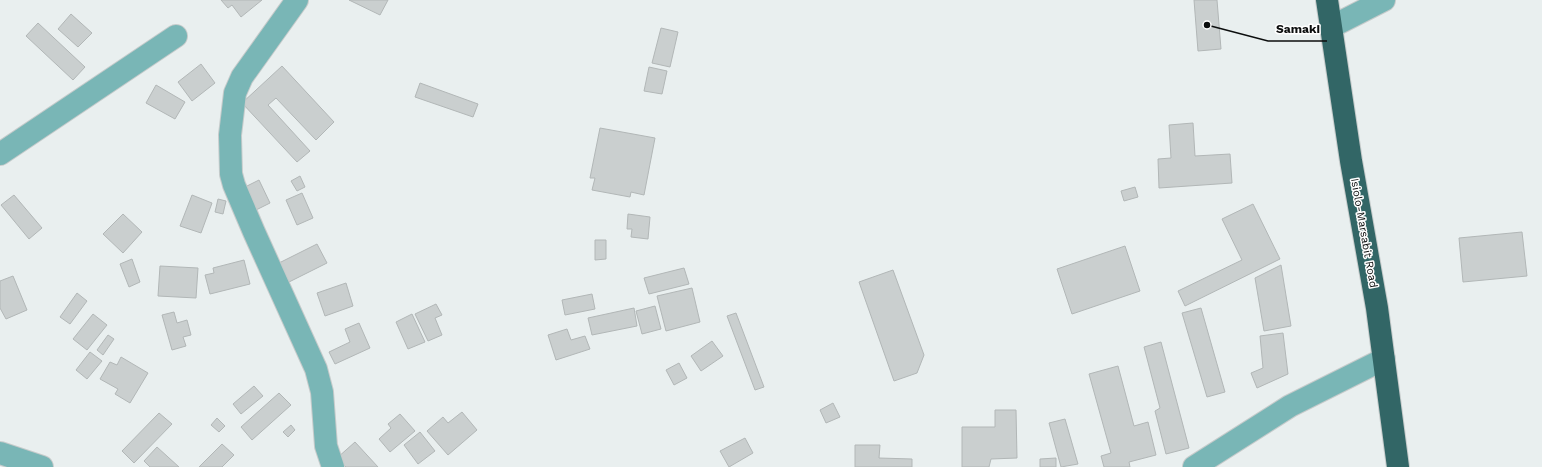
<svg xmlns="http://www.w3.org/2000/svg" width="1542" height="467" font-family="'Work Sans',sans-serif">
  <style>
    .building { fill: #cacfcf; stroke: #b2b7b7 }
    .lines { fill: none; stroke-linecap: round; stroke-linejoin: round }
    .minor-casing { stroke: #c6cbcb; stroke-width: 24 }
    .highway-casing { stroke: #c6cbcb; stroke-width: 24 }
    .minor { stroke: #79b6b6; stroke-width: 22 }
    .highway { stroke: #326666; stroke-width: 22 }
    .labels { text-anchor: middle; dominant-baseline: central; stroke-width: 3; stroke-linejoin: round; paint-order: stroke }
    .street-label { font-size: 11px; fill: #0c0e0e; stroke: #fff }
    .leader { fill: none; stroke: #0c0e0e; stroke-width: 1.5 }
    .callout-dot { fill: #0c0e0e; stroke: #fff; stroke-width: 1.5 }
    .callout-label { font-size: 12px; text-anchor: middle; font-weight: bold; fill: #0c0e0e; stroke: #fff; stroke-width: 3; stroke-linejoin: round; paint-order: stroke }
  </style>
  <rect width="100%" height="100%" fill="#e9efef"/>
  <g class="building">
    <polygon points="221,0 262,0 241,17 232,5 228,8"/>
    <polygon points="349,0 388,0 380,15"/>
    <polygon points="1194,0 1217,0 1221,49 1198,51"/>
    <polygon points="71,14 92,33 78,47 58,29"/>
    <polygon points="38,23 85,67 73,80 26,36"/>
    <polygon points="661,28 678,32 670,67 652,63"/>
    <polygon points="201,64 215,83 192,101 178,82"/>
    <polygon points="282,66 334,122 316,140 276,98 268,105 310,151 297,162 242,103"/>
    <polygon points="649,67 667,71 662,94 644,91"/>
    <polygon points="420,83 478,104 473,117 415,97"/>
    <polygon points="156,85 185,102 175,119 146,103"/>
    <polygon points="1193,123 1195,156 1230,154 1232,183 1159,188 1158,159 1171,158 1169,125"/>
    <polygon points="600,128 655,138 644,195 631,192 630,197 592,190 595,178 590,178"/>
    <polygon points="300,176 305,187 297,191 291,181"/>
    <polygon points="259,180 270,203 254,211 243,188"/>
    <polygon points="1135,187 1138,197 1124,201 1121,191"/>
    <polygon points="302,193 313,218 297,225 286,200"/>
    <polygon points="14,195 42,228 29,239 1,205"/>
    <polygon points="192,195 212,203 201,233 180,226"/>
    <polygon points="218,199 226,201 223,214 215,212"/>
    <polygon points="1253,204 1280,259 1185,306 1178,291 1242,260 1222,219"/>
    <polygon points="123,214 142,232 123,253 103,234"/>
    <polygon points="628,214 650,217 648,239 631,237 632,229 627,229"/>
    <polygon points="1522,232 1527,276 1463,282 1459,238"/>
    <polygon points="595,240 606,240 606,259 595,260"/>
    <polygon points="317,244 327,263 289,282 279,263"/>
    <polygon points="1125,246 1140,291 1072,314 1057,269"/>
    <polygon points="132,259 140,282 129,287 120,264"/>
    <polygon points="244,260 250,284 210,294 205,275 214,273 213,268"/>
    <polygon points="1281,265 1291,326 1264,331 1255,278"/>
    <polygon points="160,266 198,268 196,298 158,296"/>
    <polygon points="684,268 689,284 649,294 644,278"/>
    <polygon points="893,270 924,355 917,373 894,381 859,282"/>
    <polygon points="13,276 27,310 6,319 0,308 0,281"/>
    <polygon points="346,283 353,306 325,316 317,293"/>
    <polygon points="692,288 700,322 666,331 657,296"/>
    <polygon points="77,293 87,301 70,324 60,317"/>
    <polygon points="592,294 595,309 565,315 562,300"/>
    <polygon points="436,304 442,315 435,318 442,335 428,341 415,314"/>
    <polygon points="655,306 661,329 642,334 636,311"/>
    <polygon points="634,308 637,326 592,335 588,318"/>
    <polygon points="1201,308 1225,392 1207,397 1182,313"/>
    <polygon points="174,312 177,323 187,320 191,335 183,337 186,346 172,350 162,315"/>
    <polygon points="736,313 764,387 755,390 727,316"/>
    <polygon points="93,314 107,325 87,350 73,339"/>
    <polygon points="412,314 425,342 408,349 396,322"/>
    <polygon points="359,323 370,348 335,364 329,352 350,342 345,329"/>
    <polygon points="567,329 571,340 585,336 590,349 556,360 548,335"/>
    <polygon points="1283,333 1288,374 1257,388 1251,373 1263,368 1260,336"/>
    <polygon points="108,335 114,339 103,355 97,350"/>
    <polygon points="712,341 723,356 701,371 691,356"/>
    <polygon points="1161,342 1189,448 1166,454 1155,411 1160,408 1144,347"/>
    <polygon points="90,352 102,361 87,379 76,370"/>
    <polygon points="121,357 148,373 130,403 115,394 118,389 100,379 110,362 117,365"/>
    <polygon points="679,363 687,378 674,385 666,370"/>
    <polygon points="1118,366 1134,426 1148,422 1156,455 1129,462 1130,467 1104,467 1101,456 1111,453 1089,374"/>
    <polygon points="254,386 263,396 241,414 233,404"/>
    <polygon points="279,393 291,405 252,440 241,427"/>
    <polygon points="833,403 840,417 826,423 820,410"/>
    <polygon points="995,410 1016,410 1017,458 991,459 989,467 962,467 962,427 995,427"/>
    <polygon points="462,412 477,430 448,455 427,431 443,417 448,423"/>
    <polygon points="159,413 172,424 134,463 122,451"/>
    <polygon points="400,414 415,431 390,452 379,439 391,428 388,424"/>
    <polygon points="217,418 225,426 219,432 211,425"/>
    <polygon points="1065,419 1078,464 1061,467 1049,423"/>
    <polygon points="291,425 295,430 288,437 283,432"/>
    <polygon points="420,432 435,451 418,464 404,445"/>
    <polygon points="745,438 753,453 729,467 720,451"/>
    <polygon points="355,442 378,467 346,467 337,458"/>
    <polygon points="222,444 234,455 222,467 199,467"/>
    <polygon points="855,445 880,445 879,458 912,459 912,467 855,467"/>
    <polygon points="157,447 179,467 150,467 144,461"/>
    <polygon points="1056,458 1056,467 1040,467 1040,459"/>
  </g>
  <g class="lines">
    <g class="minor-casing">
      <g id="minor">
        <polyline points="297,0 242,77 235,93 230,135 231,174 234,185 254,232 316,369 322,392 326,446 333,467"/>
        <polyline points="1331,27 1384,0"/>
        <polyline points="0,154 176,36"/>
        <polyline points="0,453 42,467"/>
        <polyline points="1194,467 1290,406 1384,359"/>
      </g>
    </g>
    <g class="highway-casing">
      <polyline id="highway" points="1327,0 1351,161 1377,308 1398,467"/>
    </g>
    <use href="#minor" class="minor"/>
    <use href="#highway" class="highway"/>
  </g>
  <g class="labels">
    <g class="street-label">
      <text transform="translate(1364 233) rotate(80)">Isiolo-Marsabit Road</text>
    </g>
  </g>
  <path class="leader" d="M1207 25L1268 41H1327"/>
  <circle class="callout-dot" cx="1207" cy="25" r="4"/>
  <g class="callout-label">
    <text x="1298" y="33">Samaki</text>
  </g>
</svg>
